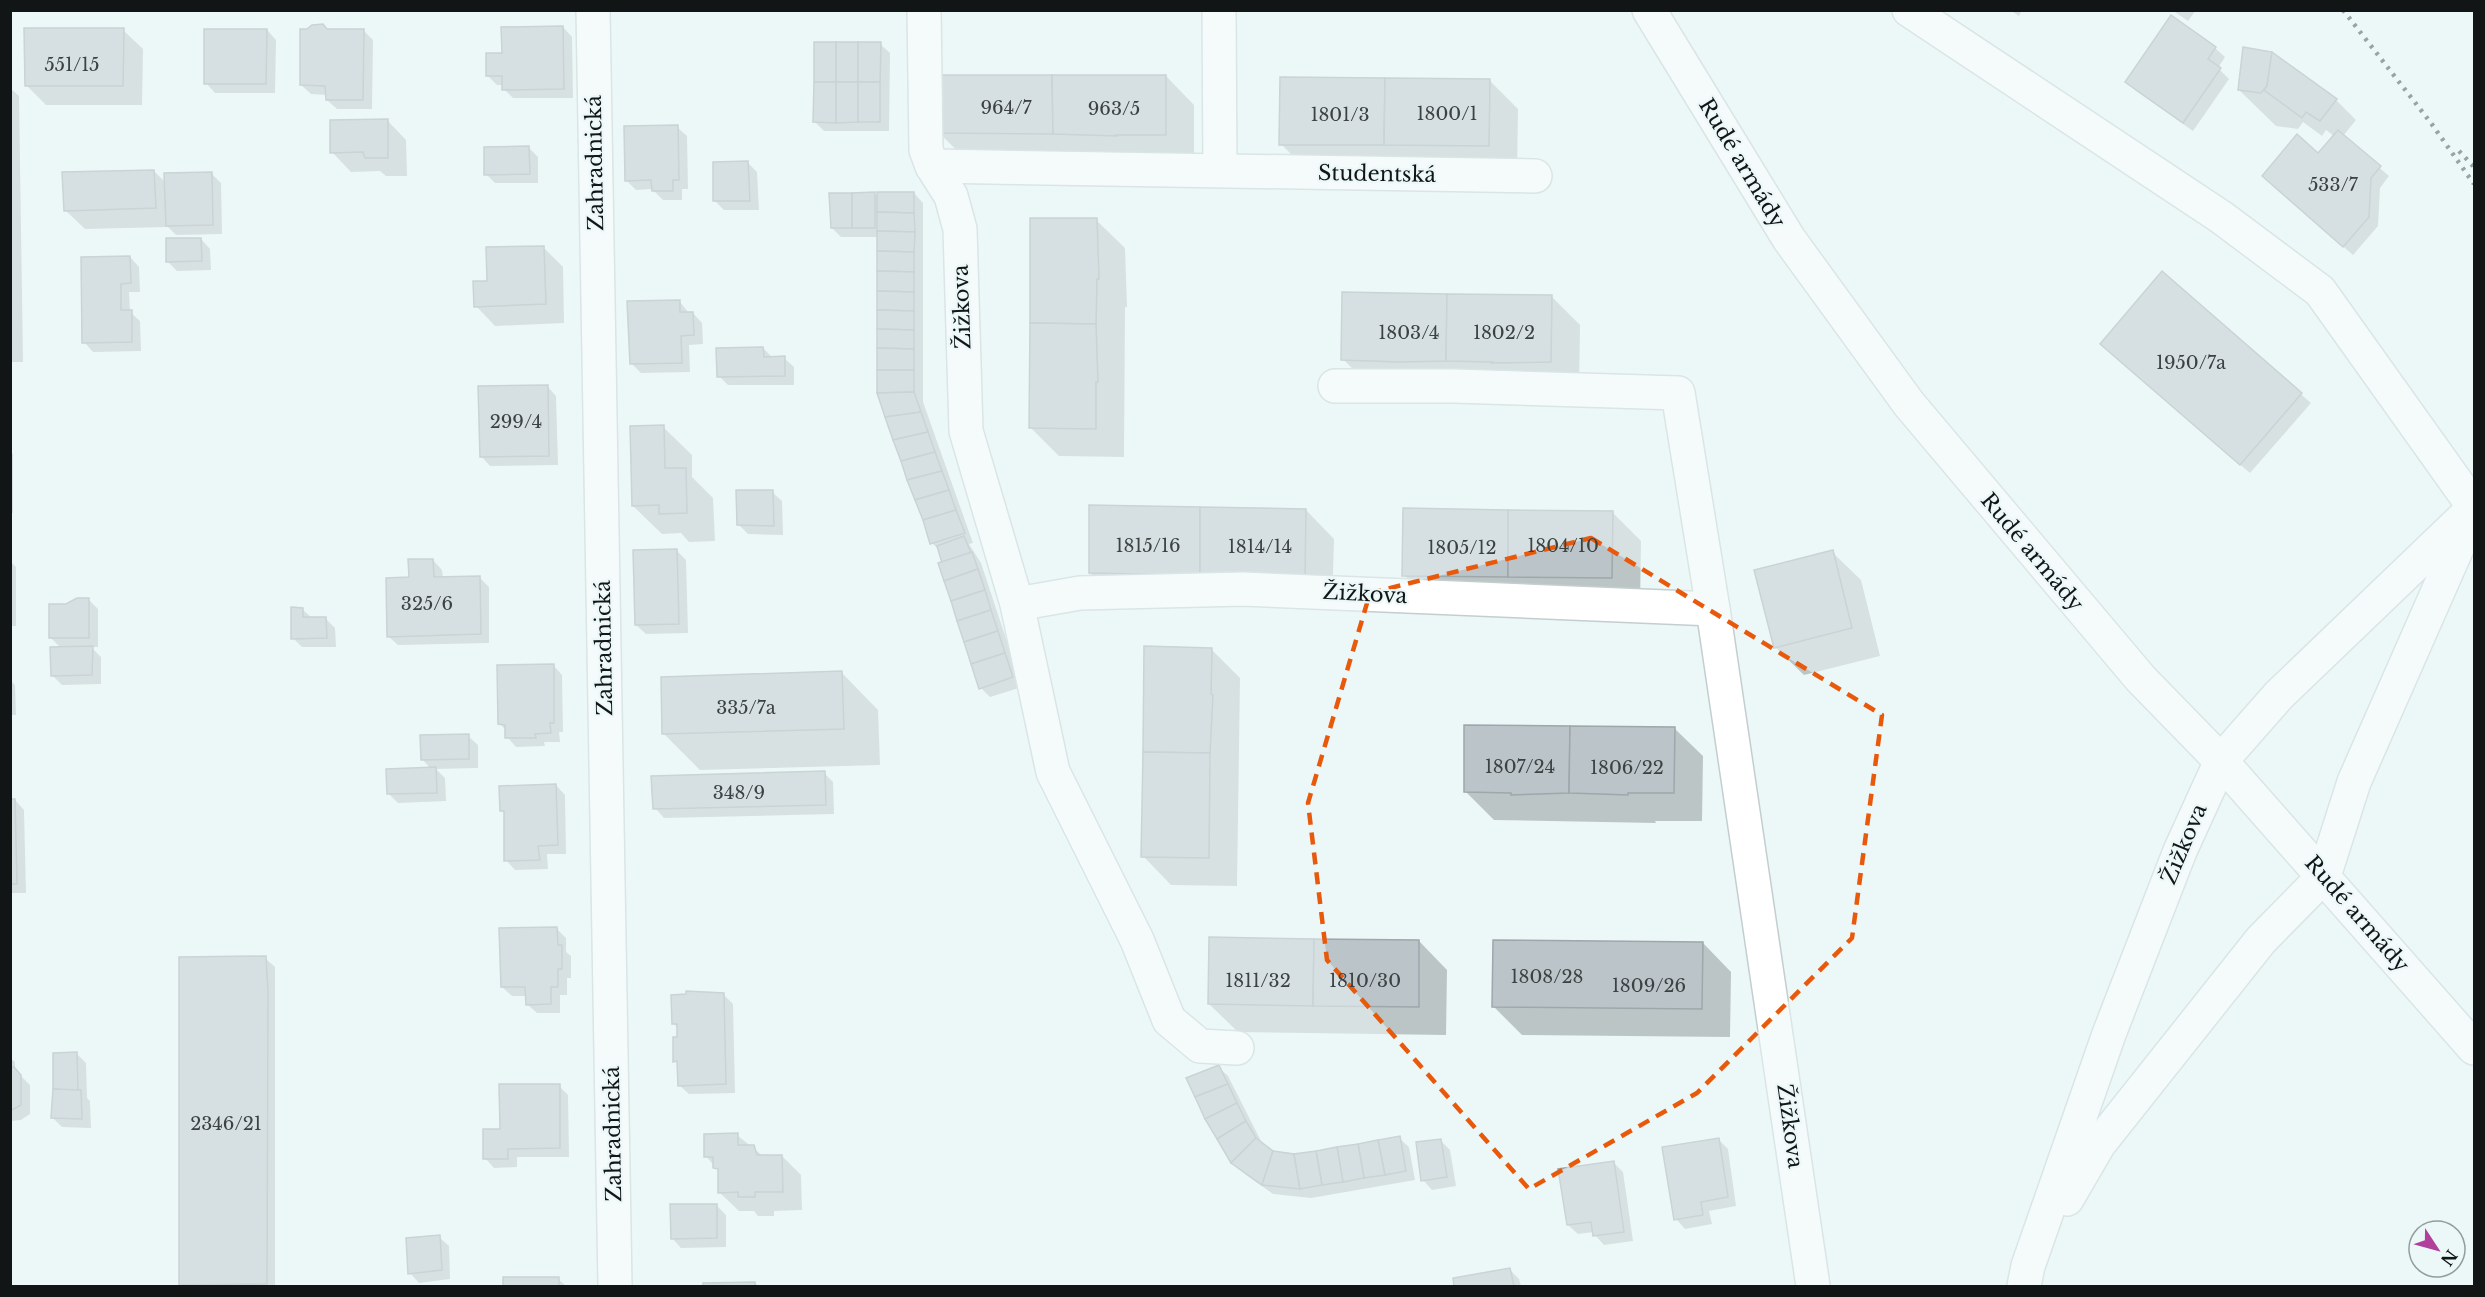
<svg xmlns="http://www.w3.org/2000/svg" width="2485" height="1297" font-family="'Libre Baskerville',serif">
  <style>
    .shadow { fill: #0003; fill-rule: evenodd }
    .building { fill: #bbc4c8; stroke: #9fa7ac; stroke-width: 1.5 }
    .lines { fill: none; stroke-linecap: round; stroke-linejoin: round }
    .minor-casing { stroke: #c4cecf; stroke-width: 36 }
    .major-casing { stroke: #c4cecf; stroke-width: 36 }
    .minor { stroke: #fff; stroke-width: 33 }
    .major { stroke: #fff; stroke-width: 33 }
    .rail { stroke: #353a3a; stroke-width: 4.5; stroke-dasharray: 3 6; stroke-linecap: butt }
    .marked { fill: none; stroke: #e8590c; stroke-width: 4.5; stroke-dasharray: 12 8; stroke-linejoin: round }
    .labels { text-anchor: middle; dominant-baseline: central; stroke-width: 4.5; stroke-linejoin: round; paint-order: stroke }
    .number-label { font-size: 18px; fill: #3c4142 }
    .street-label { font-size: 21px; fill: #111515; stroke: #ecf7f8 }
  </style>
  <rect width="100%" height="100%" fill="#ecf7f8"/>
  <g class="shadow">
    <polygon points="2010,10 2022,10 2019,16"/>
    <polygon points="2172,10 2196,10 2188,21"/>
    <polygon points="563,27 572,37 573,98 513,98 504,89 503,85 497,85 488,76 503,54"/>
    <polygon points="123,30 143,49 142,105 46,105 26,85"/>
    <polygon points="267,30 276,40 275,93 215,93 206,83"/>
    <polygon points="327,30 363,30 373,40 372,109 337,109 327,100 327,95 311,94 301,85"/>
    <polygon points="880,44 890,53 889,131 824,131 815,122"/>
    <polygon points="2215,48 2225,57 2218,68 2229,79 2193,131 2136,91 2127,81"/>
    <polygon points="2274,55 2336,100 2356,120 2343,136 2389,176 2380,188 2378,226 2353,255 2273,186 2319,155 2334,136 2326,130 2322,136 2303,122 2298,129 2276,126 2239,90"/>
    <polygon points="1166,76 1194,105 1194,163 968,161 939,133"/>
    <polygon points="1489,80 1518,109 1517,174 1309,172 1281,144"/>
    <polygon points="10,88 19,96 23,362 10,362"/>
    <polygon points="387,120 406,140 407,176 386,176 380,171 351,172 332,152"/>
    <polygon points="677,127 687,136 688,189 682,189 682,200 663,200 652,189 636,190 626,180"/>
    <polygon points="529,148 538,157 538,183 495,183 486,174"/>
    <polygon points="748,163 757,172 759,210 724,210 715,201"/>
    <polygon points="154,171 166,183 212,174 221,183 222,234 176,235 168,227 85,229 65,210"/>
    <polygon points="914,193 923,203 923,402 973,543 969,544 981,563 1022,687 990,697 981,688 944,564 940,551 932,543 879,237 841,237 832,228 874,194 879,198"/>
    <polygon points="1096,220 1125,248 1127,307 1125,307 1124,457 1059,456 1031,428"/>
    <polygon points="201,239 210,249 211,270 177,271 168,262"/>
    <polygon points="543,247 563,267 564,323 495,326 476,306 488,282"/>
    <polygon points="130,257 139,267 140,292 129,292 130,312 140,321 141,351 93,352 84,342"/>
    <polygon points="2163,274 2311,403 2250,473 2111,354"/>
    <polygon points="1551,296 1580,325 1579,390 1371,388 1343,359"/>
    <polygon points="679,301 689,313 693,313 702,323 703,344 689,345 690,372 641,373 632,364"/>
    <polygon points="763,348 773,358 784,358 794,367 794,385 728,385 719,376"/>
    <polygon points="547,386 556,396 558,465 490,466 481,456"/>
    <polygon points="663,427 692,455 692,477 713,498 715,541 689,542 681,533 662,534 633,506"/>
    <polygon points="10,452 13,454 13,513 10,513"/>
    <polygon points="772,492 782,501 783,535 748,534 739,525"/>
    <path d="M1306 510 1334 539 1332 604 1118 601 1090 573ZM1117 572 1312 575V578L1117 575Z"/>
    <polygon points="1612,512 1641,541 1640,606 1432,604 1404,575"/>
    <polygon points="676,550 686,560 688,633 646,634 636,625"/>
    <polygon points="1832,552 1861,580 1880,656 1804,675 1775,647"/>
    <polygon points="433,560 442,570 443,578 480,578 489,587 489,643 398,645 388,636 410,579"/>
    <polygon points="10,561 16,567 16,626 10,626"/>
    <polygon points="88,599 98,609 98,647 91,647 101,657 101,684 62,685 52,675 62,649 50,637 66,605"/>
    <polygon points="302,609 312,618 325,618 335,628 336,647 302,647 293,638"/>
    <polygon points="1211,649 1240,678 1237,886 1171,885 1143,856"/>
    <polygon points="553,665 562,675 563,732 559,732 560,742 544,742 545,746 516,747 507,737 507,731 500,724"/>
    <polygon points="842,673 878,710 880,765 700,770 664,734"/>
    <polygon points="10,680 15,685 16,715 10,715"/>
    <polygon points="1674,728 1703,756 1702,821 1655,821 1656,823 1494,820 1466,792"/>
    <polygon points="468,736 478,745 478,768 436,769 445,778 446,801 398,803 388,793 431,769 422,759"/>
    <polygon points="824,773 833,782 834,814 664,818 655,808"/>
    <polygon points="556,785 565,795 566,854 547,854 548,869 515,870 506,860 505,814 501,810"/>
    <polygon points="10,800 15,800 24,810 26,893 10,893"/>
    <polygon points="556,928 566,938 566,952 571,956 571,978 567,978 567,995 560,995 560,1013 537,1013 527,1004 527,996 512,996 502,987"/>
    <polygon points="1419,941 1447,970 1446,1035 1238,1032 1209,1004"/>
    <polygon points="1703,943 1731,972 1730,1037 1522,1035 1494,1007"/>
    <polygon points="265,958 275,967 275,1286 183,1286 181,1284"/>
    <polygon points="724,995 733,1004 735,1093 689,1094 679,1085 679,1065 675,1061 678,1028 674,1024"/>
    <polygon points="77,1054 86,1063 87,1098 90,1101 91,1128 62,1127 53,1118"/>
    <polygon points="10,1058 15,1062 15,1070 30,1085 30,1114 21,1120 10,1121"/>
    <polygon points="1218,1067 1228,1076 1263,1145 1273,1152 1294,1155 1399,1138 1409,1147 1415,1180 1311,1198 1273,1194 1242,1172 1232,1162"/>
    <polygon points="559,1086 568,1095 569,1157 517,1157 517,1167 494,1168 485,1158 501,1131"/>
    <polygon points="737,1135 763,1156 782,1156 801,1175 802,1210 774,1211 774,1216 758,1216 754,1211 739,1211 719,1192 720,1173 706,1156"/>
    <polygon points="1718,1139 1728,1149 1736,1206 1709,1211 1712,1224 1685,1229 1676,1219"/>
    <polygon points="1440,1140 1450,1150 1456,1186 1432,1190 1423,1180"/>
    <polygon points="1613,1162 1623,1172 1633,1241 1604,1245 1595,1235 1594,1232 1578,1234 1568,1225"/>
    <polygon points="716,1205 726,1215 726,1247 681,1248 672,1238"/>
    <polygon points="439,1237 449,1246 450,1279 419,1283 410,1273"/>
    <polygon points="1510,1270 1519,1279 1521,1286 1456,1286 1455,1280"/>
    <polygon points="504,1279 558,1279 566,1286 504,1286"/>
    <polygon points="755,1283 758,1286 705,1286 705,1284"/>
  </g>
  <g class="building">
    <polygon points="2171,15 2216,47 2208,59 2221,68 2183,123 2125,82"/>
    <polygon points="323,24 327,29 364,29 363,100 326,100 325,86 300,85 300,29 307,29 312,25"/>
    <polygon points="563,26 564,89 502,90 502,76 486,76 486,53 502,53 501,27"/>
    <polygon points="24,28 124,28 123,86 25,86"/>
    <polygon points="204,29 267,29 266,84 204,84"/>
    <rect x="814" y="42" width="22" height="40"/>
    <rect x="836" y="42" width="22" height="40"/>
    <polygon points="858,42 881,42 880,82 858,82"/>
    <polygon points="2243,47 2272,52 2267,86 2261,93 2238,90"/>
    <polygon points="2272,52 2337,99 2320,121 2306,112 2302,118 2264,90 2267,86"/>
    <polygon points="938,75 1052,75 1053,134 938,133"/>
    <polygon points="1052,75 1166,75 1166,135 1116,135 1117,136 1053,134"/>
    <polygon points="1280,77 1385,78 1384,145 1279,145"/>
    <polygon points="1385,78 1490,79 1489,146 1384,145"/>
    <polygon points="814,82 836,82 836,123 813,122"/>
    <polygon points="836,82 858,82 858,122 836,123"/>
    <rect x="858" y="82" width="22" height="40"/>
    <polygon points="388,119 388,158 365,158 363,152 330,153 330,120"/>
    <polygon points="678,125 679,180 673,180 673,191 652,191 651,180 625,181 624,126"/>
    <polygon points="2338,130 2381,166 2371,178 2369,217 2343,247 2262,176 2297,134 2318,153"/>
    <polygon points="529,146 530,174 484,175 484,147"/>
    <polygon points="748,161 750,201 713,201 713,162"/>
    <polygon points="154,170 156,208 64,211 62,172"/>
    <polygon points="212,172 213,225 166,226 164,173"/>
    <polygon points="875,192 875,228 852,228 852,193"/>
    <polygon points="877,192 914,192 914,213 877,212"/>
    <polygon points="829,193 852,193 852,228 831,228"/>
    <polygon points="877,212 914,213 915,232 877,231"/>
    <polygon points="1030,218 1097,218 1099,279 1097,279 1096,324 1030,323"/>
    <polygon points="877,231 915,232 914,252 877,251"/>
    <polygon points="166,238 201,238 202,261 166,262"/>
    <polygon points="544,246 546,304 474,307 473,281 487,281 486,247"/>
    <polygon points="877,251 914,252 914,272 877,271"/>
    <polygon points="130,256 131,283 121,284 121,310 132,310 132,342 82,343 81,257"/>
    <polygon points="877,271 914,272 914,292 877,291"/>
    <polygon points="2162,271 2302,393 2240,465 2100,344"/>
    <polygon points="877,291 914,292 914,311 877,310"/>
    <polygon points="1342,292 1447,294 1446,361 1400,362 1341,360"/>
    <polygon points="1447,294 1552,295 1551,362 1492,363 1493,362 1446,361"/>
    <polygon points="680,300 680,312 693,312 694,335 681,336 682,363 630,364 627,301"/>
    <polygon points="877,310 914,311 914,330 877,329"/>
    <polygon points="1030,323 1096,324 1098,382 1096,382 1096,429 1029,428"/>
    <polygon points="877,329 914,330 914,349 877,348"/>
    <polygon points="763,347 764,357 785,356 785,376 717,377 716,348"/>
    <polygon points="877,348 914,349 914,370 877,370"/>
    <polygon points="877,370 914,370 914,392 877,393"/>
    <polygon points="548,385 549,456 480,457 478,386"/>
    <polygon points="914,392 921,412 885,417 877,393"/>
    <polygon points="921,412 928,432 893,440 885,417"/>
    <polygon points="664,425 665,468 686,468 687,513 659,514 659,505 632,506 630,426"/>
    <polygon points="928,432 935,452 901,461 893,440"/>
    <polygon points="935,452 942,471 907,480 901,461"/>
    <polygon points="942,471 949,490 915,500 907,480"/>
    <polygon points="736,490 773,490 774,526 737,525"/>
    <polygon points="949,490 956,510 923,520 915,500"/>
    <polygon points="1089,505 1200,507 1200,575 1089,573"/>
    <polygon points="1200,507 1306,509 1305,577 1200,575"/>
    <polygon points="1403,508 1508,510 1508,577 1402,576"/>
    <polygon points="956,510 965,533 930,544 923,520"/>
    <polygon points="1508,510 1613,511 1612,578 1508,577"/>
    <polygon points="964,536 971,553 942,563 937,546"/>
    <polygon points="677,549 679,624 635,625 633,550"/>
    <polygon points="1833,550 1852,628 1774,648 1754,570"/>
    <polygon points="972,552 978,569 944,581 938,563"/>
    <polygon points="408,559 433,559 434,577 480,576 481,634 387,637 386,578 409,577"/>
    <polygon points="978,569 985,590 951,601 944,581"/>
    <polygon points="985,590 991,610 957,621 951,601"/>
    <polygon points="77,598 89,598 89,638 49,638 49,604 66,604"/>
    <polygon points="291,607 303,608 303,617 326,617 327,638 291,639"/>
    <polygon points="991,610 998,631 964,642 957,621"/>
    <polygon points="998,631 1005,653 971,664 964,642"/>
    <polygon points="93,646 92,675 51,676 50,647"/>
    <polygon points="1144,646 1212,648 1211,694 1213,695 1210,753 1143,752"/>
    <polygon points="1005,653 1013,677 979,689 971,664"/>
    <polygon points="554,664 554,723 550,723 551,733 535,734 536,738 505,738 505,725 498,724 497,665"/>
    <polygon points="842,671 844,729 662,734 661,677"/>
    <polygon points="1464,725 1570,726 1569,793 1511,795 1511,793 1464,792"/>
    <polygon points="1570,726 1675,727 1674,793 1628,793 1628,795 1569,793"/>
    <polygon points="469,734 469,759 421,760 420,735"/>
    <polygon points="1143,752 1210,753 1209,858 1141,857"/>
    <polygon points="436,767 437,793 387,794 386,769"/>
    <polygon points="825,771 826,805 653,809 651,776"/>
    <polygon points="556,784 558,845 538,846 540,860 504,861 504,811 500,811 499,786"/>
    <polygon points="10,799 15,799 17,884 10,884"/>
    <polygon points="557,927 558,945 562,945 562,969 558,969 558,987 551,987 551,1004 526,1005 525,987 501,987 499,928"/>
    <polygon points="1209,937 1314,939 1313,1006 1208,1004"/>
    <polygon points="1314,939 1419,940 1419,1007 1313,1006"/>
    <polygon points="1493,940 1703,942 1702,1009 1492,1007"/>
    <polygon points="266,956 268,992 267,1284 179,1285 179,957"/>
    <polygon points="686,991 724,993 726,1084 678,1086 677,1061 673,1062 673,1037 677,1037 677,1024 672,1024 671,995 686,994"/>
    <polygon points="77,1052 78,1091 53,1089 53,1053"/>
    <polygon points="1219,1065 1228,1084 1195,1097 1186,1078"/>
    <polygon points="10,1067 14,1067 21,1075 21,1105 10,1111"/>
    <polygon points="499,1084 560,1084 560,1148 508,1149 508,1159 483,1159 483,1129 500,1129"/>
    <polygon points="1228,1084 1237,1103 1205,1119 1195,1097"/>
    <polygon points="53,1089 81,1090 82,1119 51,1118"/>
    <polygon points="1237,1103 1246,1121 1217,1139 1205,1119"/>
    <polygon points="1246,1121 1256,1138 1231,1163 1217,1139"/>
    <polygon points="738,1133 738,1145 754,1145 757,1155 782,1155 783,1192 755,1192 755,1197 738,1197 738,1192 718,1193 718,1169 713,1168 713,1157 704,1157 704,1134"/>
    <polygon points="1400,1136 1406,1171 1385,1175 1378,1140"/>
    <polygon points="1256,1138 1273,1151 1262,1185 1231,1163"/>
    <polygon points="1719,1138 1728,1197 1701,1202 1703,1215 1674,1220 1662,1147"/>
    <polygon points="1441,1139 1447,1177 1421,1181 1416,1142"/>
    <polygon points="1378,1140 1385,1175 1364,1178 1358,1144"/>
    <polygon points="1358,1144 1364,1178 1343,1182 1337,1147"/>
    <polygon points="1337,1147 1343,1182 1322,1185 1316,1151"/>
    <polygon points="1273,1151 1294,1154 1300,1189 1262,1185"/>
    <polygon points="1316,1151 1322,1185 1300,1189 1294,1154"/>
    <polygon points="1614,1161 1624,1232 1593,1236 1591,1222 1567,1225 1558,1169"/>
    <polygon points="670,1204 717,1204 717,1238 671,1239"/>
    <polygon points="440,1235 442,1270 408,1274 406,1238"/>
    <polygon points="1510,1268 1514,1286 1454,1286 1453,1278"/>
    <rect x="503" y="1277" width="56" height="9"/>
    <polygon points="755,1282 755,1286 703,1286 703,1283"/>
  </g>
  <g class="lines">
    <g class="minor-casing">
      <g id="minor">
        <polyline points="593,10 615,1286"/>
        <polyline points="924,10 926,150 932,166 951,196 960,229 966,431 1017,604 1053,772 1137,940 1169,1020 1200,1046 1237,1048"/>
        <polyline points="1219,10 1220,170"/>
        <polyline points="1909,10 2221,217 2320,291 2474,507"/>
        <polyline points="932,166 1535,176"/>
        <polyline points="1335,386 1454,386 1678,393 1713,609 1813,1286"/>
        <polyline points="1017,604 1080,593 1243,589 1713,609"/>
        <polyline points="2067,1199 2099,1144 2261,940 2324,876 2354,782 2469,521"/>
        <polyline points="2024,1286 2028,1266 2109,1034 2180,851 2221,761 2279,695 2474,508"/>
      </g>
    </g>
    <g class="major-casing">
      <polyline id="major" points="1649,10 1789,239 1909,404 2141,679 2221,761 2474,1048"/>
    </g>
    <use href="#minor" class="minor"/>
    <use href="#major" class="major"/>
    <g class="rail">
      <polyline points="2343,10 2431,123 2474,184"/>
      <polyline points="2459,151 2474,167"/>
    </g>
  </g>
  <path d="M0 0H2485V1297H0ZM1591 538 1882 715 1852 938 1697 1093 1529 1189 1327 960 1308 803 1370 593Z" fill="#ecf7f8" fill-opacity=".55" fill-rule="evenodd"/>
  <path class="marked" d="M1591 538 1882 715 1852 938 1697 1093 1529 1189 1327 960 1308 803 1370 593Z"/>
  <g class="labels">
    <g class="number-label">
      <text x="72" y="65">551/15</text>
      <text x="1006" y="108">964/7</text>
      <text x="1114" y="109">963/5</text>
      <text x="1447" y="114">1800/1</text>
      <text x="1340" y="115">1801/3</text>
      <text x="2333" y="185">533/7</text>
      <text x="1409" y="333">1803/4</text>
      <text x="1504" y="333">1802/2</text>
      <text x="2191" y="363">1950/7a</text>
      <text x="516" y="422">299/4</text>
      <text x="1148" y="546">1815/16</text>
      <text x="1563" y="546">1804/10</text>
      <text x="1260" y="547">1814/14</text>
      <text x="1462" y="548">1805/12</text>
      <text x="427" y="604">325/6</text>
      <text x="746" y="708">335/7a</text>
      <text x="1520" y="767">1807/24</text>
      <text x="1627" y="768">1806/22</text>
      <text x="739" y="793">348/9</text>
      <text x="1547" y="977">1808/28</text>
      <text x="1258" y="981">1811/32</text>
      <text x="1365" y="981">1810/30</text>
      <text x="1649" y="986">1809/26</text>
      <text x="226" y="1124">2346/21</text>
    </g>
    <g class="street-label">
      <text transform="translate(595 163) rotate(-91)">Zahradnická</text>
      <text transform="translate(1742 163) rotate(59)">Rudé armády</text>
      <text transform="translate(1377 174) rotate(1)">Studentská</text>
      <text transform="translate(962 307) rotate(-92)">Žižkova</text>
      <text transform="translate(2032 552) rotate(50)">Rudé armády</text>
      <text transform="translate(1365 594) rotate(3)">Žižkova</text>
      <text transform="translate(604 648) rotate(-91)">Zahradnická</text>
      <text transform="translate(2184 844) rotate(-67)">Žižkova</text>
      <text transform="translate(2357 914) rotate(49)">Rudé armády</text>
      <text transform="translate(1790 1126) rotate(82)">Žižkova</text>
      <text transform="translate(613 1134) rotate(-91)">Zahradnická</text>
    </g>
  </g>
  <rect width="2485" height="1297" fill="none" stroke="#111515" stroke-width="24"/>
  <g transform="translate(2437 1249) rotate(126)"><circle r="28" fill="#ecf7f8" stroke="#949d9d" stroke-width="1.5"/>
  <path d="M0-4.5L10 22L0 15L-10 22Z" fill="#b0409c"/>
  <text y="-9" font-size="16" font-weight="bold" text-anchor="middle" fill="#111515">N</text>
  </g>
</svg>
